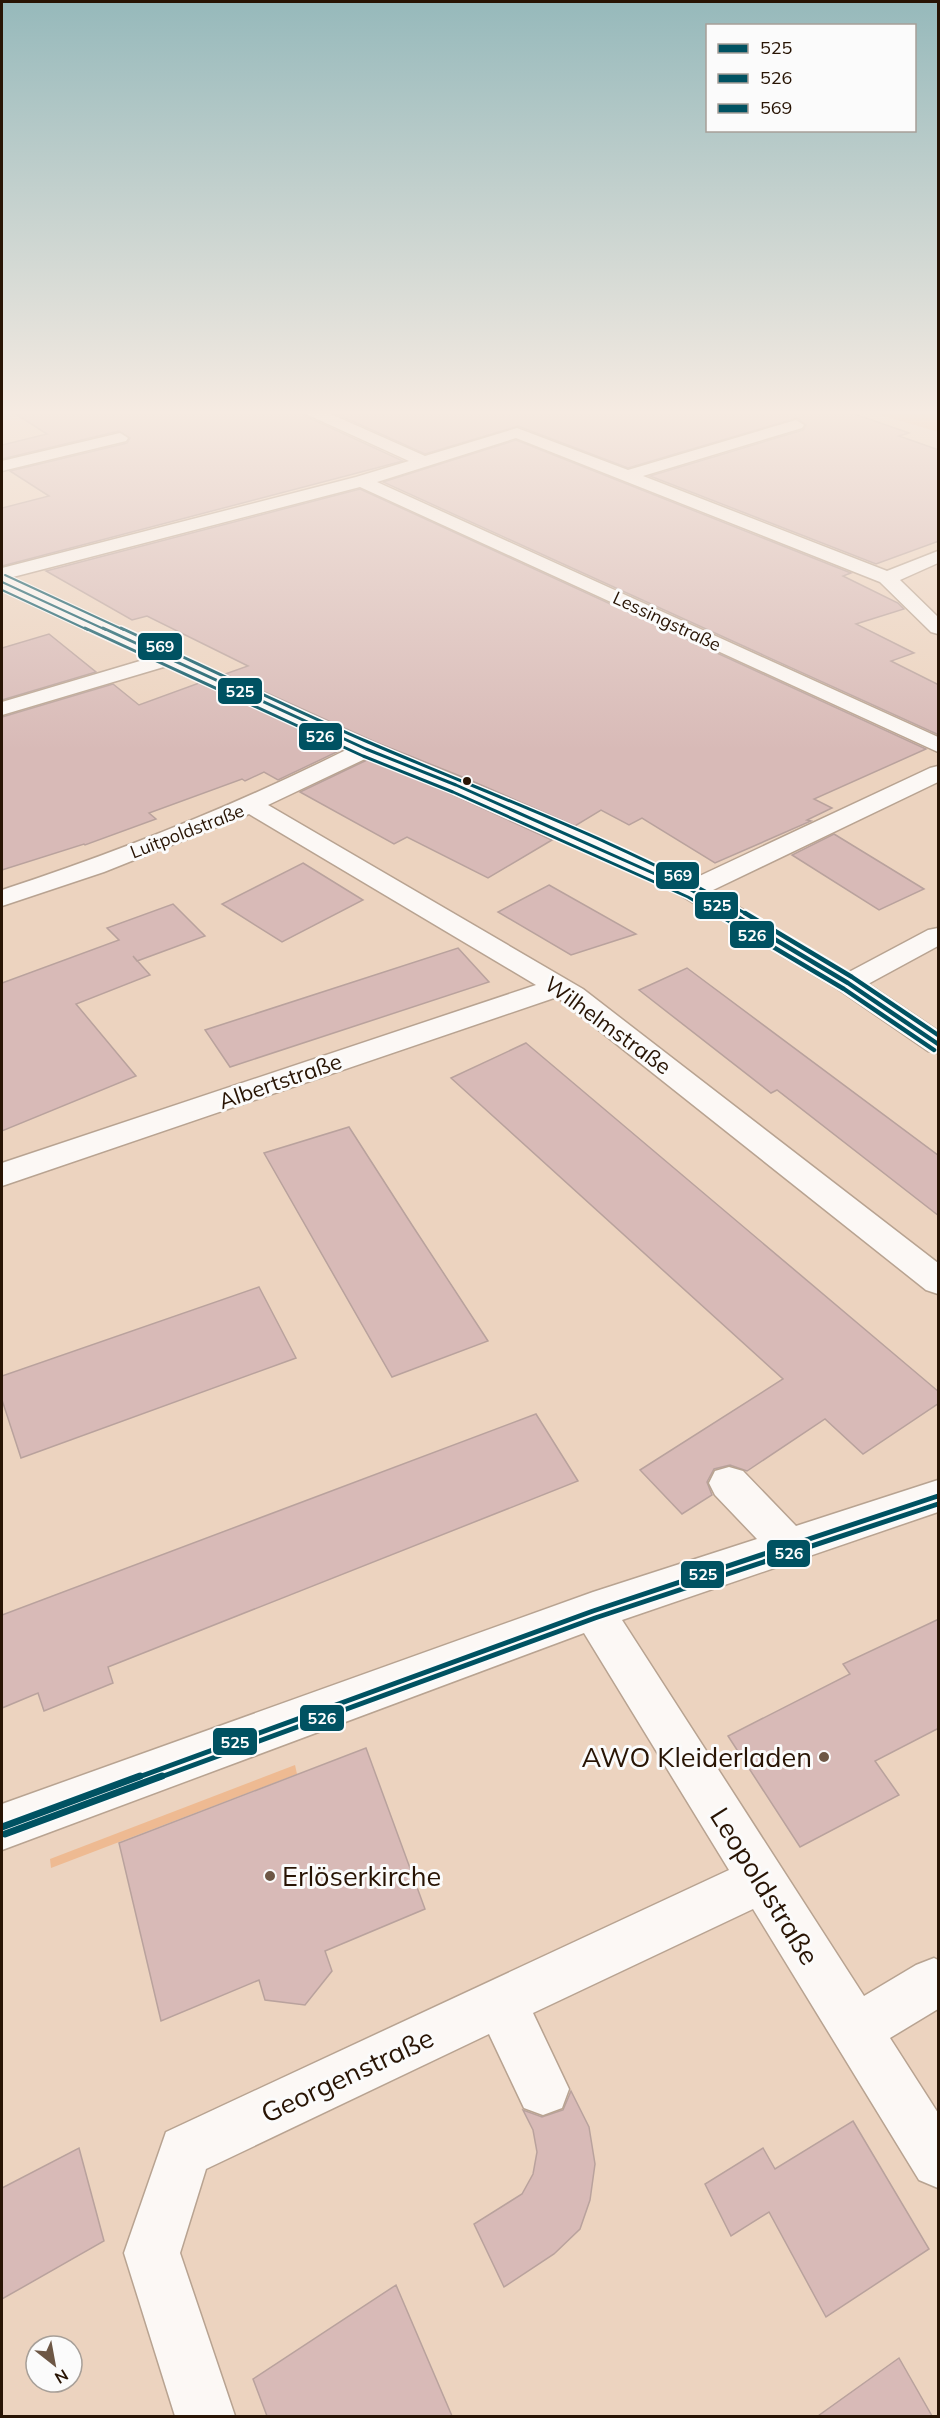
<svg xmlns="http://www.w3.org/2000/svg" width="940" height="2418" font-family="Mulish,sans-serif">
  <style>
    .green { fill: #eeba92 }
    .building { fill: #d8bab7; stroke: #b9a29d; stroke-width: 1.5 }
    .lines { fill: none; stroke-linecap: round; stroke-linejoin: round }
    .minor-casing { stroke: #b8a391; stroke-width: 3 }
    .minor { fill: #fcf8f5; fill-rule: evenodd }
    .bus-1-far4-casing { stroke: #fbfbfb; stroke-width: 4.5 }
    .bus-1-far3-casing { stroke: #fbfbfb; stroke-width: 6 }
    .bus-1-far2-casing { stroke: #fbfbfb; stroke-width: 9 }
    .bus-1-far1-casing { stroke: #fbfbfb; stroke-width: 10 }
    .bus-1-casing { stroke: #fbfbfb; stroke-width: 11 }
    .bus-2-far4-casing { stroke: #fbfbfb; stroke-width: 4.5 }
    .bus-2-far3-casing { stroke: #fbfbfb; stroke-width: 6 }
    .bus-2-far2-casing { stroke: #fbfbfb; stroke-width: 9 }
    .bus-2-far1-casing { stroke: #fbfbfb; stroke-width: 10 }
    .bus-2-casing { stroke: #fbfbfb; stroke-width: 11 }
    .bus-3-far2-casing { stroke: #fbfbfb; stroke-width: 4.5 }
    .bus-3-far1-casing { stroke: #fbfbfb; stroke-width: 6 }
    .bus-3-casing { stroke: #fbfbfb; stroke-width: 9 }
    .bus-1-far4 { stroke: #005262; stroke-width: 2 }
    .bus-1-far3 { stroke: #005262; stroke-width: 3 }
    .bus-1-far2 { stroke: #005262; stroke-width: 4.5 }
    .bus-1-far1 { stroke: #005262; stroke-width: 5 }
    .bus-1 { stroke: #005262; stroke-width: 7 }
    .bus-2-far4 { stroke: #005262; stroke-width: 2 }
    .bus-2-far3 { stroke: #005262; stroke-width: 3 }
    .bus-2-far2 { stroke: #005262; stroke-width: 4.5 }
    .bus-2-far1 { stroke: #005262; stroke-width: 5 }
    .bus-2 { stroke: #005262; stroke-width: 7 }
    .bus-3-far2 { stroke: #005262; stroke-width: 2 }
    .bus-3-far1 { stroke: #005262; stroke-width: 3 }
    .bus-3 { stroke: #005262; stroke-width: 4.5 }
    .bus-dot { fill: #281404; stroke: #fbfbfb; stroke-width: 2 }
    .poi-dot { fill: #6d5745; stroke: #fbfbfb; stroke-width: 2 }
    .labels { text-anchor: middle; dominant-baseline: central; stroke-width: 6; stroke-linejoin: round; paint-order: stroke }
    .far-street-label { font-size: 18px; fill: #281404; stroke: #fbfbfb }
    .street-label { font-size: 22px; fill: #281404; stroke: #fbfbfb }
    .near-poi-label { font-size: 27px; fill: #281404; stroke: #fbfbfb; text-anchor: end }
    .near-street-label { font-size: 27px; fill: #281404; stroke: #fbfbfb }
    .line-badge { stroke: #fbfbfb; stroke-width: 2 }
    .badge-label { font-size: 16px; text-anchor: middle; font-weight: bold; fill: #fff }
  </style>
  <rect width="100%" height="100%" fill="#ecd3bf"/>
  <g class="green">
    <polygon points="867,411 938,411 938,432"/>
    <polygon points="295,1765 297,1774 51,1868 50,1859"/>
  </g>
  <g class="building">
    <polygon points="11,411 301,411 305,416 403,461 2,566 2,508 49,496 10,471 127,443 130,438 119,431 2,459 2,445 47,434"/>
    <polygon points="330,411 846,411 909,433 899,436 939,450 939,541 876,564 650,476 803,430 806,425 797,418 628,468 518,426 425,454"/>
    <polygon points="516,440 851,573 843,576 898,603 904,609 856,624 914,653 891,661 939,685 939,735 383,482"/>
    <polygon points="360,489 926,749 814,799 832,808 807,820 811,821 715,863 642,818 629,825 601,810 575,826 465,778 375,742 225,674 248,666 147,616 132,620 46,571"/>
    <polygon points="49,634 96,672 2,700 2,648"/>
    <polygon points="199,683 343,749 278,780 264,772 245,781 242,779 149,813 156,819 85,845 84,844 2,870 2,717 113,684 139,705"/>
    <polygon points="367,760 447,792 552,840 488,878 407,837 394,844 300,792"/>
    <polygon points="834,834 924,889 879,910 792,855"/>
    <polygon points="303,863 363,900 282,942 222,904"/>
    <polygon points="549,885 636,934 571,955 498,912"/>
    <polygon points="173,904 205,936 137,961 133,956 150,975 76,1004 136,1076 2,1131 2,983 119,940 107,928"/>
    <polygon points="458,948 489,982 230,1067 205,1030"/>
    <polygon points="687,968 939,1156 939,1216 777,1090 771,1093 639,990"/>
    <polygon points="526,1043 939,1392 939,1403 863,1454 825,1419 747,1471 730,1465 714,1469 707,1482 712,1495 682,1514 640,1470 783,1379 451,1078"/>
    <polygon points="349,1127 412,1225 488,1341 392,1377 264,1153"/>
    <polygon points="259,1287 296,1358 21,1458 2,1400 2,1376"/>
    <polygon points="536,1414 578,1481 108,1667 113,1683 44,1711 38,1693 2,1708 2,1615"/>
    <polygon points="939,1619 939,1728 875,1761 899,1795 800,1847 728,1736 850,1674 843,1664"/>
    <polygon points="366,1748 425,1909 325,1951 332,1971 305,2005 265,2000 259,1980 161,2021 119,1843"/>
    <polygon points="571,2091 589,2127 595,2164 590,2200 580,2229 554,2254 504,2287 474,2224 522,2194 533,2174 537,2152 533,2130 523,2110 542,2117 563,2110"/>
    <polygon points="853,2121 929,2249 826,2317 769,2212 731,2236 705,2184 763,2148 775,2169"/>
    <polygon points="79,2148 104,2241 2,2299 2,2188"/>
    <polygon points="396,2285 452,2416 267,2416 253,2379"/>
    <polygon points="899,2358 932,2416 818,2416"/>
  </g>
  <g class="lines">
    <g class="minor-casing">
      <g id="minor">
        <path d="M303 411H324L425 456 517 428 628 470 796 420 804 425 802 428 643 476 887 571 938 551V563L900 580 938 617V634L931 632 880 582 516 438 377 482 938 737V752L360 487 9 578 374 744 464 780 691 880 930 768 938 766V782L711 891 849 972 928 930 938 928V946L868 984 938 1031V1053L928 1051 838 989 682 896 448 790 367 758 268 805 583 989 938 1263V1294L926 1290 557 997 2 1186V1163L536 985 249 814 104 872 2 906V890C121 851 236 805 348 749L167 666 2 715V702L150 658 2 589V568L356 477 409 461 306 414Z"/>
        <polygon points="120,433 128,438 126,441 2,471 2,461"/>
        <polygon points="729,1467 743,1471 796,1526 938,1480 938,1512 622,1620 864,1996 916,1965 934,1958 938,1960 938,2009 890,2038 938,2113 938,2188 919,2180 753,1909 533,2013 569,2089 562,2108 543,2115 524,2108 489,2034 206,2169 180,2253 235,2416 175,2416 124,2253 166,2132 729,1870 584,1633 2,1850 2,1804 593,1592 757,1539 715,1495 709,1483 715,1471"/>
      </g>
    </g>
    <use href="#minor" class="minor"/>
    <g class="bus-1-far4-casing">
      <polyline id="bus-1-far4" points="2,582 106,630"/>
    </g>
    <g class="bus-1-far3-casing">
      <polyline id="bus-1-far3" points="103,628 366,749 456,785 691,890 733,915"/>
    </g>
    <g class="bus-1-far2-casing">
      <polyline id="bus-1-far2" points="731,913 848,983 938,1044"/>
    </g>
    <g class="bus-1-far1-casing">
      <polyline id="bus-1-far1" points="136,1778 593,1611 938,1496"/>
    </g>
    <g class="bus-1-casing">
      <polyline id="bus-1" points="2,1827 140,1776"/>
    </g>
    <g class="bus-2-far4-casing">
      <polyline id="bus-2-far4" points="2,590 88,630"/>
    </g>
    <g class="bus-2-far3-casing">
      <polyline id="bus-2-far3" points="85,628 363,756 453,792 688,897 718,915"/>
    </g>
    <g class="bus-2-far2-casing">
      <polyline id="bus-2-far2" points="716,913 844,989 934,1050"/>
    </g>
    <g class="bus-2-far1-casing">
      <polyline id="bus-2-far1" points="158,1778 595,1618 938,1504"/>
    </g>
    <g class="bus-2-casing">
      <polyline id="bus-2" points="5,1834 162,1776"/>
    </g>
    <g class="bus-3-far2-casing">
      <polyline id="bus-3-far2" points="5,575 124,630"/>
    </g>
    <g class="bus-3-far1-casing">
      <path id="bus-3-far1" d="M121 628C203 666 285 706 368 742 496 797 628 844 748 915"/>
    </g>
    <g class="bus-3-casing">
      <polyline id="bus-3" points="745,913 852,977 938,1035"/>
    </g>
    <use href="#bus-1-far4" class="bus-1-far4"/>
    <use href="#bus-1-far3" class="bus-1-far3"/>
    <use href="#bus-1-far2" class="bus-1-far2"/>
    <use href="#bus-1-far1" class="bus-1-far1"/>
    <use href="#bus-1" class="bus-1"/>
    <use href="#bus-2-far4" class="bus-2-far4"/>
    <use href="#bus-2-far3" class="bus-2-far3"/>
    <use href="#bus-2-far2" class="bus-2-far2"/>
    <use href="#bus-2-far1" class="bus-2-far1"/>
    <use href="#bus-2" class="bus-2"/>
    <use href="#bus-3-far2" class="bus-3-far2"/>
    <use href="#bus-3-far1" class="bus-3-far1"/>
    <use href="#bus-3" class="bus-3"/>
  </g>
  <linearGradient id="sky" x2="0" y2="1"><stop stop-color="#96b9bb"/><stop offset="0.55" stop-color="#f6ebe2"/><stop offset="1" stop-color="#f6ebe2" stop-opacity="0"/></linearGradient>
  <rect width="940" height="750" fill="url(#sky)"/>
  <circle class="bus-dot" cx="467" cy="781" r="5"/>
  <g class="poi-dot">
    <circle cx="824" cy="1757" r="6"/>
    <circle cx="270" cy="1876" r="6"/>
  </g>
  <g class="labels">
    <g class="far-street-label">
      <text transform="translate(667 621) rotate(25)">Lessingstraße</text>
      <text transform="translate(187 831) rotate(-21)">Luitpoldstraße</text>
    </g>
    <g class="street-label">
      <text transform="translate(608 1025) rotate(36)">Wilhelmstraße</text>
      <text transform="translate(280 1081) rotate(-19)">Albertstraße</text>
    </g>
    <g class="near-poi-label">
      <text x="812" y="1757">AWO Kleiderladen</text>
      <text x="282" y="1876" text-anchor="start">Erlöserkirche</text>
    </g>
    <g class="near-street-label">
      <text transform="translate(765 1886) rotate(58)">Leopoldstraße</text>
      <text transform="translate(347 2075) rotate(-25)">Georgenstraße</text>
    </g>
  </g>
  <g class="line-badge">
    <rect x="137" y="632" width="46" height="29" rx="6" fill="#005262"/>
    <rect x="217" y="677" width="46" height="28" rx="6" fill="#005262"/>
    <rect x="298" y="722" width="45" height="29" rx="6" fill="#005262"/>
    <rect x="655" y="861" width="45" height="29" rx="6" fill="#005262"/>
    <rect x="694" y="891" width="45" height="29" rx="6" fill="#005262"/>
    <rect x="729" y="920" width="46" height="29" rx="6" fill="#005262"/>
    <rect x="766" y="1539" width="45" height="29" rx="6" fill="#005262"/>
    <rect x="680" y="1560" width="45" height="29" rx="6" fill="#005262"/>
    <rect x="299" y="1704" width="46" height="28" rx="6" fill="#005262"/>
    <rect x="212" y="1727" width="46" height="29" rx="6" fill="#005262"/>
  </g>
  <g class="badge-label">
    <text x="160" y="652">569</text>
    <text x="240" y="697">525</text>
    <text x="320" y="742">526</text>
    <text x="678" y="881">569</text>
    <text x="717" y="911">525</text>
    <text x="752" y="941">526</text>
    <text x="789" y="1559">526</text>
    <text x="703" y="1580">525</text>
    <text x="322" y="1724">526</text>
    <text x="235" y="1748">525</text>
  </g>
  <rect width="940" height="2418" fill="none" stroke="#281404" stroke-width="6"/>
  <rect x="706" y="24" width="210" height="108" fill="#fbfbfb" stroke="#a79f98" stroke-width="1.5"/>
  <rect x="718" y="44" width="30" height="9" fill="#005262" stroke="#a79f98" stroke-width="1.5"/>
  <text x="760" y="54" font-size="18" fill="#281404">525</text>
  <rect x="718" y="74" width="30" height="9" fill="#005262" stroke="#a79f98" stroke-width="1.5"/>
  <text x="760" y="84" font-size="18" fill="#281404">526</text>
  <rect x="718" y="104" width="30" height="9" fill="#005262" stroke="#a79f98" stroke-width="1.5"/>
  <text x="760" y="114" font-size="18" fill="#281404">569</text>
  <g transform="translate(54 2364) rotate(149)"><circle r="28" fill="#fbfbfb" stroke="#a79f98" stroke-width="1.5"/>
  <path d="M0-4.5L10 22L0 15L-10 22Z" fill="#6d5745"/>
  <text y="-9" font-size="16" font-weight="bold" text-anchor="middle" fill="#281404">N</text>
  </g>
</svg>
